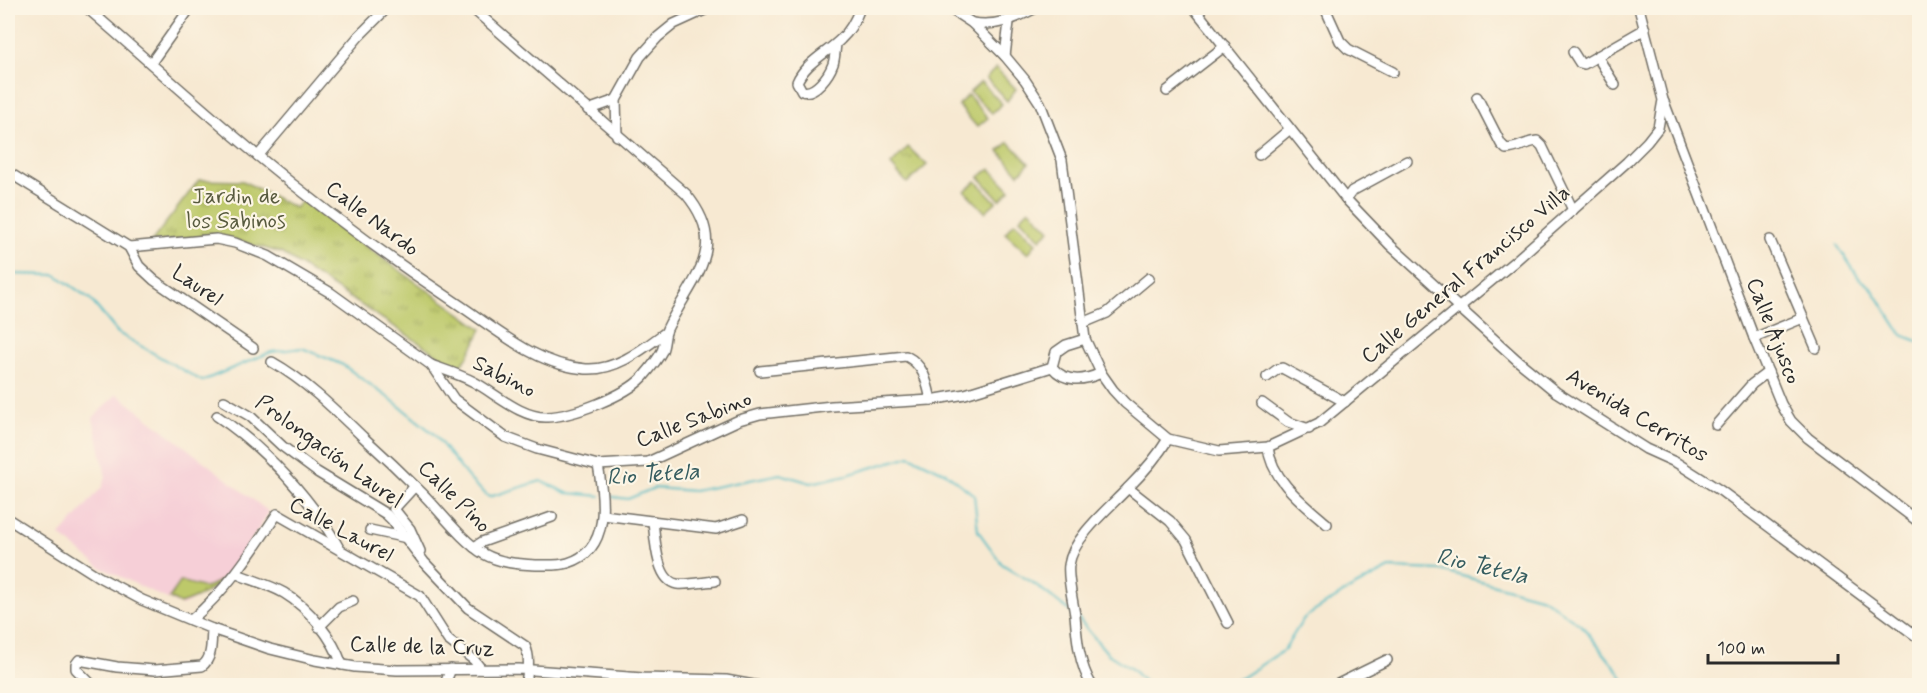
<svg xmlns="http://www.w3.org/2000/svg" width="1927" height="693" font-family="Mynerve,sans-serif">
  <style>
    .built { fill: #f6cfd7 }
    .grass { fill: url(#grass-tufts); stroke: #747a4a; stroke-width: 1.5 }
    .garden { fill: #bdc96a; stroke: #747a4a; stroke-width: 1.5 }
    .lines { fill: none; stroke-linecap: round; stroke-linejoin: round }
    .stream { stroke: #4ab9c3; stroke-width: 2 }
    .minor-casing { stroke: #726e65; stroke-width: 12 }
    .minor { stroke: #fff; stroke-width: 9 }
    .labels { text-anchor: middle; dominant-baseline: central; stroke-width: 4.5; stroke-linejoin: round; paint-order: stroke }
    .park-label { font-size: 22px; fill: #575a3e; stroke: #fcf5e5 }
    .street-label { font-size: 22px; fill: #2b2b2b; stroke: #fcf5e5 }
    .water-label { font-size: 24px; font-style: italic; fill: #365d60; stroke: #fcf5e5 }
  </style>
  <defs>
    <pattern id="grass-tufts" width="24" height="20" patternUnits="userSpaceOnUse" patternTransform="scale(1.5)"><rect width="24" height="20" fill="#bdc96a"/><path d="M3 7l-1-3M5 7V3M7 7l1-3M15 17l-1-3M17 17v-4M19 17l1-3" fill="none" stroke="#9aa357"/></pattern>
  </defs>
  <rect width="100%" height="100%" fill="#fcf5e5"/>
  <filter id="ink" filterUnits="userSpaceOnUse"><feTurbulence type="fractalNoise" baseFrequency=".0167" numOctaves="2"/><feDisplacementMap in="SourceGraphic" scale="12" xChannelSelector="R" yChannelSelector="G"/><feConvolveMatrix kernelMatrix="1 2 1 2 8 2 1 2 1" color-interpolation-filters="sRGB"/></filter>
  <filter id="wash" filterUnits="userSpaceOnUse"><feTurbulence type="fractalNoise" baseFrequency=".008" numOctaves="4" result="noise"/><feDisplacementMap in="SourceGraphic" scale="24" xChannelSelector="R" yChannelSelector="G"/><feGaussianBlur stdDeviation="1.35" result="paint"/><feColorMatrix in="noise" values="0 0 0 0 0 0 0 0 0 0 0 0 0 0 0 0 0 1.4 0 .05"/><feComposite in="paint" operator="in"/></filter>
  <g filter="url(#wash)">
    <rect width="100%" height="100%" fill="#f7e9d2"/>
    <polygon class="built" points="117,394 269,512 230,575 213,590 182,606 100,567 60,536 102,487 106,477 93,418"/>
    <g class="grass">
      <polygon points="908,147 927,165 907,183 891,165"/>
      <polygon points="199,180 243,181 295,208 302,201 482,329 468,356 458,368 281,253 222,236 151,242"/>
      <path d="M222 580C212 591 195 599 180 604L169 598 181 581 205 588Z"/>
    </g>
    <g class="garden">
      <polygon points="996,68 1016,89 1007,101 986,78"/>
      <polygon points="981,82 1002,104 992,113 970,92"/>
      <polygon points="968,95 988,118 977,127 958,105"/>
      <polygon points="1009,142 1029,163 1019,174 999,151"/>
      <polygon points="990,169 1010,190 1000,200 979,177"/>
      <polygon points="976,181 996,202 985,212 965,191"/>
      <polygon points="1029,209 1050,230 1040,239 1020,218"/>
      <polygon points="1015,222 1036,243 1028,254 1005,233"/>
    </g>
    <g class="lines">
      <g class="stream">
        <polyline points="1837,245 1859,278 1871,287 1902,335 1920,342"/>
        <polyline points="8,274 56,275 90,299 118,333 202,381 271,352 302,348 343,365 393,401 434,434 470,480 489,497 541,481 567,493 600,496"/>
        <polyline points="606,496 628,499 654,488 694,491 780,474 811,483 847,475 910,456 946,473 974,495 978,531 1002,564 1036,585 1071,612"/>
        <polyline points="1077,617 1108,654 1133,670 1148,686"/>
        <polyline points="1224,686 1241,678 1284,650 1304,618 1348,590 1390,568 1440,570 1543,598 1582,626 1619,672 1627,686"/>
      </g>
    </g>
  </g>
  <g filter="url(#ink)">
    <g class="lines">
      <g class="minor-casing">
        <g id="minor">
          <path d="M87 8C144 57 200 108 258 156 322 209 389 258 458 304 497 330 538 366 586 369 616 371 643 349 666 332"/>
          <polyline points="949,8 972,23 1005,56 1025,80 1040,103 1062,160 1085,339 1101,373 1113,390 1125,403 1168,439 1219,451 1268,447 1319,423 1514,262 1627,162 1647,142 1658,128 1663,100 1639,8"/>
          <polyline points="1194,8 1346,199 1390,245 1517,360 1556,392 1646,449 1677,463 1721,491 1920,639"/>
          <polyline points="1325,8 1340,41 1348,49 1393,72"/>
          <path d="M972 23C997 27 1014 19 1036 8"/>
          <path d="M836 44C835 51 835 58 833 64 829 75 815 95 802 91L797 82C805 63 827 53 841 39 850 31 856 19 860 8"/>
          <polyline points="1573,52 1580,63 1584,64 1645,29"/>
          <polyline points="1005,56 1009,22"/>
          <polyline points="1597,56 1615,85"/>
          <polyline points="151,63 190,8"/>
          <polyline points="1167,91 1225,46"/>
          <path d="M1477 97 1501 144 1506 149C1517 149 1526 142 1537 141L1542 146 1573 210"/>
          <polyline points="1664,102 1754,338 1781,404 1791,421 1808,438 1920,523"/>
          <polyline points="588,110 616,100"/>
          <polyline points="617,136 616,100 640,57 658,37 674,24 709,8"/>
          <polyline points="1259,155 1290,129"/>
          <polyline points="258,156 359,36 387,8"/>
          <polyline points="8,172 129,247 139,266 154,280 253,348"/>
          <polyline points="1346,199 1352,191 1407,161"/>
          <polyline points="1770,240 1816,348"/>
          <polyline points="129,247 216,239 235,243 268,256 331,293 431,365 454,399 505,437 537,449 598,465 648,462 739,420 760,414 832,406 931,400 965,394 1052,367"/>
          <polyline points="1083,323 1107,313 1149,278"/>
          <polyline points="1754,338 1803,318"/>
          <path d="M1085 339 1066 345 1056 352 1052 367C1065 383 1084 381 1101 373"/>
          <path d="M272 362C306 381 335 410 363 437 383 455 403 474 422 493 440 511 463 542 484 554 500 563 518 564 536 565 547 565 558 566 568 563 611 550 604 499 598 465"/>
          <path d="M431 365C445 370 461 375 474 382 495 393 521 418 547 417 573 416 625 396 643 377 649 370 658 359 662 351 665 344 664 336 667 329 692 277 731 248 686 194L472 8"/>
          <path d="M760 371 906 356C924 365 927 382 931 400"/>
          <polyline points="1267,377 1278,369 1282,368 1345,402"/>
          <path d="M224 401 250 416 282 446 317 472 386 514 392 520 424 562 468 608 525 646C531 658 528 673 525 686"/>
          <polyline points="1262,403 1288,422 1309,429"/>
          <path d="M217 416C264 447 313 500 340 550"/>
          <polyline points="1716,425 1752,384 1768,372"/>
          <path d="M1268 447C1271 480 1304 504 1327 524"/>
          <polyline points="415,486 394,509 410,529 420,551"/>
          <polyline points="1128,488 1170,521 1186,540 1228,623"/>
          <polyline points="603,515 716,529 743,520"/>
          <polyline points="8,519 99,577 142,600 212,629 270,649 315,660 355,667 397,670 519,669 643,678 726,680 759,686"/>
          <path d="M653 521C655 537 656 581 677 584 689 585 703 582 715 581"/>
          <polyline points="370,530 407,538"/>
          <polyline points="474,547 482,542 552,517"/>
          <path d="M237 574C252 580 270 585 284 593 309 608 333 638 342 665"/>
          <path d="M191 620C227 590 251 553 277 514L420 596 448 640 474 660 481 669"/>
          <polyline points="319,627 339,607 353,601"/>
          <path d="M93 686 76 669V664L79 660 117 667 155 670 202 666C213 658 211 641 212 629"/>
          <polyline points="444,686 451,669"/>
          <path d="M1092 686C1079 664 1077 640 1075 615 1073 602 1067 576 1069 565 1073 537 1109 508 1127 489 1142 474 1157 457 1168 439"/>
          <polyline points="1334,686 1387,660"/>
        </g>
      </g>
      <use href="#minor" class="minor"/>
    </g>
  </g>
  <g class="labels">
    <g class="park-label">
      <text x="236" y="197">Jardin de<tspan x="236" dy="25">los Sabinos</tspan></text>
    </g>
    <g class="street-label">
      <text transform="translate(372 219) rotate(37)">Calle Nardo</text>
      <text transform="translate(1466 275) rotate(-40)">Calle General Francisco Villa</text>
      <text transform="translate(197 286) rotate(34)">Laurel</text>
      <text transform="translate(1773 331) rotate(68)">Calle Ajusco</text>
      <text transform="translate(504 377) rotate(27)">Sabino</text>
      <text transform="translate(1637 416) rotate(31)">Avenida Cerritos</text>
      <text transform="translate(694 420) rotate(-21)">Calle Sabino</text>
      <text transform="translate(329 452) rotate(36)">Prolongación Laurel</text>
      <text transform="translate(454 497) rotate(45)">Calle Pino</text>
      <text transform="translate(341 530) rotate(28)">Calle Laurel</text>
      <text transform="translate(422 647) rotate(2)">Calle de la Cruz</text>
    </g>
    <g class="water-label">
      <text transform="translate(653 475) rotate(-4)">Rio Tetela</text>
      <text transform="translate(1482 567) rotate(13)">Rio Tetela</text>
    </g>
  </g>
  <rect width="1927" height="693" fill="none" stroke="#fcf5e5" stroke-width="30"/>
  <path d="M1708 654v9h130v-9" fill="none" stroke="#2b2b2b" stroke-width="3"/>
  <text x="1717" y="654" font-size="18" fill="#2b2b2b" stroke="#fcf5e5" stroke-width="4.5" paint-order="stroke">100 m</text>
</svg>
